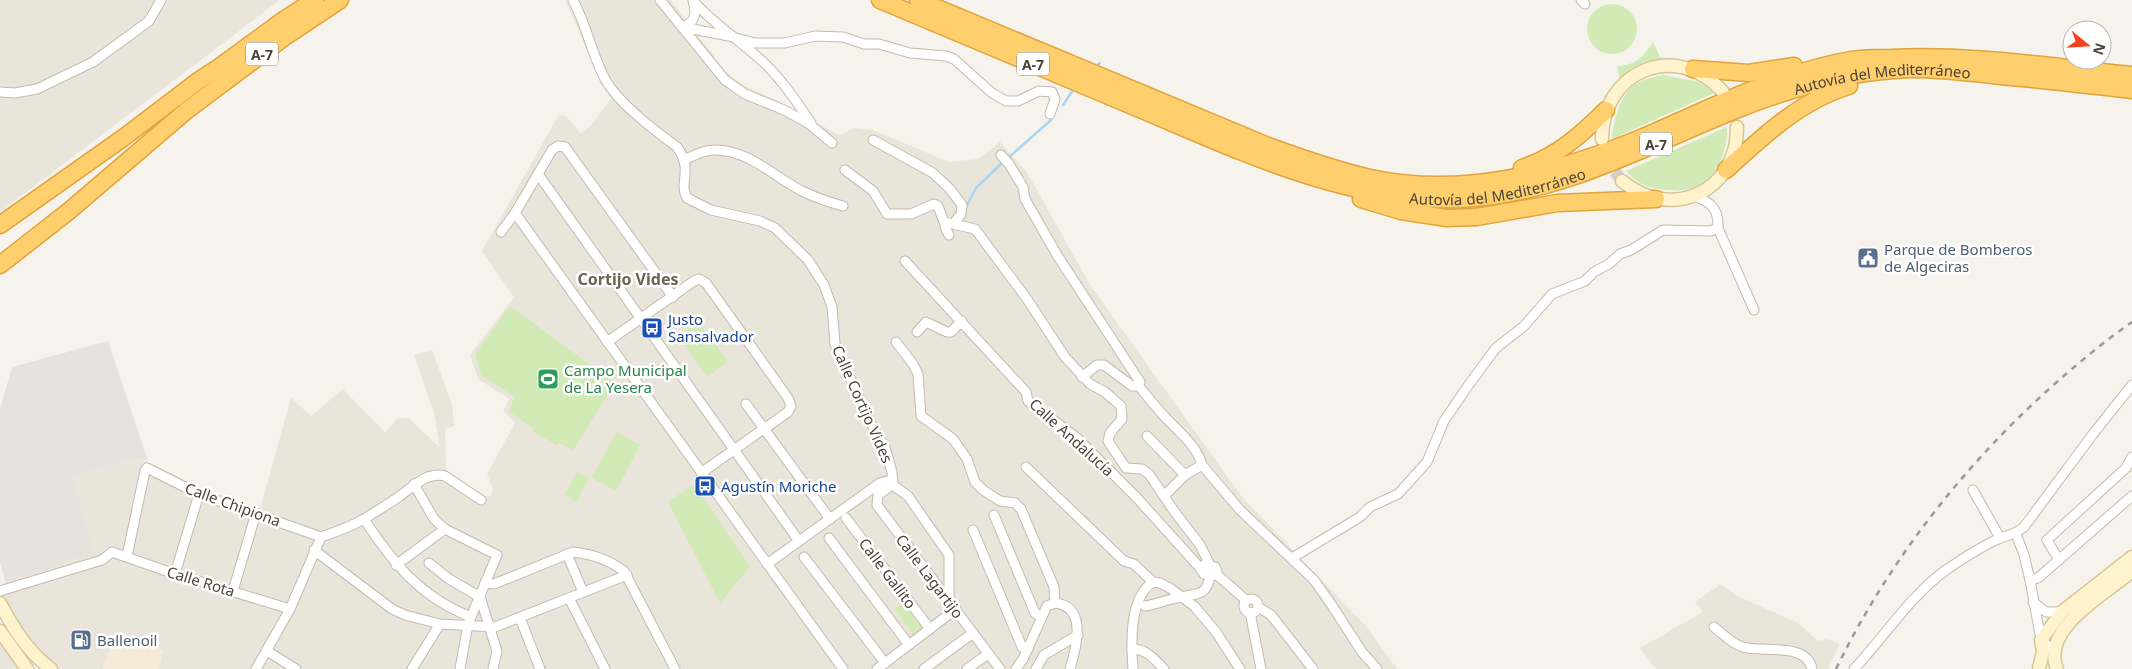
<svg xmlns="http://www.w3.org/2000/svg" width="2132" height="669" font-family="'Noto Sans',sans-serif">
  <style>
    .residential { fill: #eae5da }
    .commercial { fill: #f7ead8 }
    .industrial { fill: #e6e2dd }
    .green { fill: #d2eab5 }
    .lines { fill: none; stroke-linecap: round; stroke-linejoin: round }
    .stream { stroke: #a9d4f2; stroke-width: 2.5 }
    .secondary-tunnel { stroke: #d4d0c8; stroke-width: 12; stroke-dasharray: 12 6; stroke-linecap: butt }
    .street-casing { stroke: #c2bbae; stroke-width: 11 }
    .secondary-casing { stroke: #d6c79b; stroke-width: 15 }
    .highway-casing { stroke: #e0a43c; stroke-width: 19 }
    .street { stroke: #fff; stroke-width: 9 }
    .secondary { stroke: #fff3cd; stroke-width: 12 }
    .highway { stroke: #ffcf6e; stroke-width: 16 }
    .rail { stroke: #9a9a9a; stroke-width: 2.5; stroke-dasharray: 6 6; stroke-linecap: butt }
    .labels { text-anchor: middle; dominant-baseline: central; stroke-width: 5; stroke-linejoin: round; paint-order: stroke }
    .shield { fill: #fff; stroke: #817c74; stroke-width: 1 }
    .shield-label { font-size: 14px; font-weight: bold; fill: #4b4439 }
    .street-label { font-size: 15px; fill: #4b4439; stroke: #fff }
    .service-label { font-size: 15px; fill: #4e5e75; stroke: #fff; text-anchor: start }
    .transit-label { font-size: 15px; fill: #164399; stroke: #fff; text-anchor: start }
    .leisure-label { font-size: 15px; fill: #27864d; stroke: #fff; text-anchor: start }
    .neighbourhood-label { font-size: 16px; font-weight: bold; fill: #6e6250; stroke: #fff }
  </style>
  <rect width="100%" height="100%" fill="#f6f3ec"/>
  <g class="residential">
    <polygon points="0,0 280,0 0,212"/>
    <polygon points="565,0 671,0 726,72 743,85 780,102 839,135 854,128 873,130 949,162 978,159 1000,142 1028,174 1090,285 1242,497 1365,625 1397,669 51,669 0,603 0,591 17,577 58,567 72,477 135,458 141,459 202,489 260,509 291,398 311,416 343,389 385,432 398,418 409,418 440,448 434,413 414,355 432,350 452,404 454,426 445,429 446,467 448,472 483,496 490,496 493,490 487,474 515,423 503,411 509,399 478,379 470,355 514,297 482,251 558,116 566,116 581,134 594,122 611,98 600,79"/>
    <polygon points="1721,584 1737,596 1798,623 1818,641 1827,639 1840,644 1828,669 1656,669 1640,648 1703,612 1695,602"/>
    <polygon points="0,631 27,669 0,669"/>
  </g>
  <polygon class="commercial" points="115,636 164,650 159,669 102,669"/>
  <polygon class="industrial" points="108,341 148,461 135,458 72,477 93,553 59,563 58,567 17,577 19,585 7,589 0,562 0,409 12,367"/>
  <g class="green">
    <circle cx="1612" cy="29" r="25"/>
    <path d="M1653 42 1660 57 1666 62 1620 82 1617 66C1634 66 1644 57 1653 42Z"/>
    <path d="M1664 75 1699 82 1714 93 1612 139C1612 124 1621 94 1634 85 1643 79 1653 77 1664 75Z"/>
    <path d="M1727 127C1728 147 1720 173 1702 185 1686 194 1653 191 1638 182 1633 179 1630 175 1626 171Z"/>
    <polygon points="510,306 615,383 573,450 559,443 557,445 532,431 534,429 508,411 515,397 481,375 475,354"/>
    <polygon points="698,321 728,362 707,377 677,335"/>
    <polygon points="616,432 640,445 616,491 592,478"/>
    <polygon points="577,472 589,478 576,502 565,494"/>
    <polygon points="694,484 750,566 720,603 668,502"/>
    <polygon points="903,602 922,626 922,629 914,635 894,609"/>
  </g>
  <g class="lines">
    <g class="stream">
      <polyline points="1094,67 1100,63"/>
      <polyline points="1063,105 1075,87"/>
      <polyline points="1009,157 1051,120"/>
      <polyline points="966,207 976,188 1003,162"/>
    </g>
    <polyline class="secondary-tunnel" points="1606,156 1611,166 1622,181"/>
    <g class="street-casing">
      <g id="street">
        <path d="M573 0C586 24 591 51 603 75 614 100 654 130 677 147 694 170 678 182 687 198L711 210 760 221 775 228 808 260 824 285 832 307 835 344 870 422 885 447 892 472 893 484"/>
        <polyline points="660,0 725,80 745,94 784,110 808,123 832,143"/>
        <polyline points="1581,0 1585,4"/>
        <path d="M693 1C697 14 695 23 682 27L729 36 755 43H785L815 36 843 37 864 44H879L910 53 946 56 954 59 992 93 1006 101H1018L1039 91 1052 92 1055 99 1050 114"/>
        <path d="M694 2C714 24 739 40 761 60 780 77 797 102 811 123"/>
        <polyline points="0,92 15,93 37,89 93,62 149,21 161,0"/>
        <polyline points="873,140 933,173 950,189 962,205 961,214 954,223"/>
        <polyline points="1001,155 1009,164 1023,187 1025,199 1057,255 1140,382 1137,386 1132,386 1104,365 1097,365 1082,377"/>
        <path d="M684 160C693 156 703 150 713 150 747 149 772 175 800 190 814 197 828 202 843 206"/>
        <polyline points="845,170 873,191 887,214 911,214 934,204 938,206 944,222 975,229 1027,299 1065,357 1090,384 1105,392 1121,406 1122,419 1110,433 1108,441 1126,468 1142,469 1149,474 1174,511 1200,545 1210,565"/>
        <polyline points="538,174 799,541"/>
        <path d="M1694 196C1711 202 1719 209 1718 228L1754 310"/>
        <polyline points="515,213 843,669"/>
        <polyline points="946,223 945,227 949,235"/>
        <polyline points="501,232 515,213 552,150 558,146 565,147 673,297"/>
        <polyline points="905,261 1026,392 1028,401 1077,438 1138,499 1201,569"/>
        <polyline points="917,332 926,322 947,332 951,332 962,321"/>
        <polyline points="607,342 694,281 699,279 706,283 788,398 791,406 788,412 701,473"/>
        <polyline points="896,342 913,364 918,374 921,416 953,439 967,459 975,482 983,490 1000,501 1015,503 1021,509 1054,587 1055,603"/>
        <path d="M1138 385C1147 396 1156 408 1166 418 1179 432 1197 446 1202 465L1240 510 1314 580 1331 604 1362 652 1377 669"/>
        <polyline points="746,404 830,519"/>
        <polyline points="1147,436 1185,475"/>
        <polyline points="1026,467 1124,561 1134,564 1153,582 1160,583 1170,588 1194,606 1216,632 1240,669"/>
        <polyline points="414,484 434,519 445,529 497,555 468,624 460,669"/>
        <polyline points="893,484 878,495 877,505 1000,669"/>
        <polyline points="1973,490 2000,538"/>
        <polyline points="1164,496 1185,475 1202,465"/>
        <polyline points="994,515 1035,613 1042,617"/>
        <polyline points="846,518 930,629"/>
        <path d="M364 519C393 563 420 597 471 617"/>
        <polyline points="973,530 1022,647 1028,649"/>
        <polyline points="2016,534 2024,555 2030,580 2041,640 2054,651"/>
        <polyline points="829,538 909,645"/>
        <polyline points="314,550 392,609 405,615 440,624 495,627 627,575"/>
        <polyline points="567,554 583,592"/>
        <polyline points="127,556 145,471 147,468 199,494 321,537"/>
        <polyline points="804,557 885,663"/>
        <polyline points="1292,558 1360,517 1370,507 1398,494 1427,462 1444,421 1470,383 1496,348 1524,326 1552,294 1585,281 1594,272 1609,264 1620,254 1631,250 1663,230 1710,231 1718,228"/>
        <polyline points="2059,560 2047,540 2126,468 2132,457"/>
        <polyline points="429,563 449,579 480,597 497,651 493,669"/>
        <polyline points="767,564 880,483 887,481 908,496 949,555 949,601"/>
        <polyline points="396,565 445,529"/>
        <polygon points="1204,565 1215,567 1217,571 1216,574 1212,576 1204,574 1201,570"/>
        <polyline points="175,574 199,494"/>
        <polyline points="1216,574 1246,600"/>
        <polyline points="2030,580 2038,578 2132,496"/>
        <path d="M485 583 494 584 573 552C592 554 609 560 624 571L675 669"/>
        <polyline points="0,591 102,560 112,552 175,574 290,609"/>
        <polyline points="233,591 256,513"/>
        <polyline points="569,598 605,669"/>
        <circle cx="1251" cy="606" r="7"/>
        <polyline points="2033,602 2046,612 2062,612"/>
        <path d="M1145 606C1157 604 1169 599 1181 597 1197 593 1207 597 1210 575"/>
        <polyline points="1258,607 1271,615 1313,669"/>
        <polyline points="1250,612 1261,669"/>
        <polyline points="520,618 540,669"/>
        <path d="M1714 627C1723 634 1732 644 1743 647 1763 653 1807 642 1812 669"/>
        <path d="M1132 649C1147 649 1154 659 1164 669"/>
        <polyline points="267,651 296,669"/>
        <path d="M256 669 290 609 321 537C336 532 350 527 364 519 375 512 387 505 397 498 412 488 426 471 445 476L481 500"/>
        <polyline points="412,669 440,624"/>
        <polyline points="877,669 956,609"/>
        <polyline points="924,669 973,633"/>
        <polyline points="967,669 988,654"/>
        <path d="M1016 669 1023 659 1047 606 1055 603C1088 606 1076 649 1070 669"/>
        <polyline points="1036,669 1044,655 1078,635"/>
        <path d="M1133 669C1131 643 1129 598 1153 582"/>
        <path d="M1854 669C1885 636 1910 596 1946 570 1962 559 1979 548 1996 540 2006 535 2015 535 2024 527L2093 434 2132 385"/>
      </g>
    </g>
    <g class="secondary-casing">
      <g id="secondary">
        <path d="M1602 139C1602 70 1677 40 1723 92"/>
        <path d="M1622 181C1671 222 1738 192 1737 127"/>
        <path d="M0 603C13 628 28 652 51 669"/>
        <polyline points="0,631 27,669"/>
        <polyline points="2039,669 2043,651 2041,640 2062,612 2132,557"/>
        <path d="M2057 669C2040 628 2107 593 2132 571"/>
      </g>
    </g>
    <g class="highway-casing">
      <g id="highway">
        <path id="s1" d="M880 0C965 36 1050 71 1135 107 1238 150 1347 204 1462 199 1584 193 1684 121 1799 88 1834 77 1872 71 1909 69 1939 68 1971 73 2001 76 2045 80 2088 85 2132 90"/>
        <path d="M918 0 1268 146C1301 158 1335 170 1370 178 1462 198 1556 173 1641 138 1709 109 1777 73 1851 60 1864 58 1878 58 1891 58 1971 54 2052 67 2132 75"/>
        <polyline points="1693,69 1749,73 1794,66"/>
        <path d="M1522 168C1555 158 1582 134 1606 110"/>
        <path d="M1726 170C1762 137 1801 100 1849 86"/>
        <polyline points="1361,199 1401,211 1447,218 1477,217 1557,203 1656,199"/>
        <polyline points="0,225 123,138 198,81 218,68 285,19 315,0"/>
        <polyline points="0,265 69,211 186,111 286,36 340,0"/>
      </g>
    </g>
    <use href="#street" class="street"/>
    <use href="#secondary" class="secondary"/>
    <use href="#highway" class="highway"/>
    <path class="rail" d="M1836 669C1891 556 1971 456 2066 374 2087 356 2109 338 2132 322"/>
  </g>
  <defs>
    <g id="civic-square" transform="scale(1.125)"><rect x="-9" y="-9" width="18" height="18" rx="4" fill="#5c6f8a" stroke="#fff"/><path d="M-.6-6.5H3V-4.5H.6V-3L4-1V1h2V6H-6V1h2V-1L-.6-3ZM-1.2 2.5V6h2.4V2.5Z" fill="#fff"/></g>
    <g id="bus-square" transform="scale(1.125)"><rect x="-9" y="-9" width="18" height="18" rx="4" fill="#1a4fb4" stroke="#fff"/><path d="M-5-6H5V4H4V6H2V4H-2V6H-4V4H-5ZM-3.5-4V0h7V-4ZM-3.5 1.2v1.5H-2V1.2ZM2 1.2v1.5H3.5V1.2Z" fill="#fff"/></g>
    <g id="stadium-square" transform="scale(1.125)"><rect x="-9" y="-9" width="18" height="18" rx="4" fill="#2e9e5b" stroke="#fff"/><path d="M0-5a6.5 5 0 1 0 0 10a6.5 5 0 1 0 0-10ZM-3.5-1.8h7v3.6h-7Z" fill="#fff"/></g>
    <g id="fuel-square" transform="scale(1.125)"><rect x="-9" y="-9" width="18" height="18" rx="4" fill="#5c6f8a" stroke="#fff"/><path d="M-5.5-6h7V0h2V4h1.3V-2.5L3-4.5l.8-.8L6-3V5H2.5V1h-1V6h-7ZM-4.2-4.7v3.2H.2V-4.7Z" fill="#fff"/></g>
  </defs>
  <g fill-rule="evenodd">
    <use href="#civic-square" x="1868" y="258"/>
    <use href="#bus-square" x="652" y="328"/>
    <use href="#stadium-square" x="548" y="379"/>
    <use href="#bus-square" x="705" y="486"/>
    <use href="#fuel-square" x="81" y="640"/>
  </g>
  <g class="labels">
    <g class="shield">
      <rect x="246" y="42.5" width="32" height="23" rx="4"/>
      <rect x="1017" y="52.5" width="32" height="23" rx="4"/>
      <rect x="1640" y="132.5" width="32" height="23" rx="4"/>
    </g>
    <g class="shield-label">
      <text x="262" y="54">A-7</text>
      <text x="1033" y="64">A-7</text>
      <text x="1656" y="144">A-7</text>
    </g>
    <g class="street-label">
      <text stroke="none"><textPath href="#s1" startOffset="1060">Autovía del Mediterráneo</textPath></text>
      <text stroke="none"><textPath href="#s1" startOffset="656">Autovía del Mediterráneo</textPath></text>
      <text transform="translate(863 404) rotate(66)">Calle Cortijo Vides</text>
      <text transform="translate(1072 437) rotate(42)">Calle Andalucía</text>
      <text transform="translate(233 504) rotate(20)">Calle Chipiona</text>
      <text transform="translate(888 573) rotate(53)">Calle Gallito</text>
      <text transform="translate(930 576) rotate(53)">Calle Lagartijo</text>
      <text transform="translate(201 581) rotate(17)">Calle Rota</text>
    </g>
    <g class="service-label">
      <text x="1884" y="249">Parque de Bomberos<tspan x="1884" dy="17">de Algeciras</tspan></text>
      <text x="97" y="640">Ballenoil</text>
    </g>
    <g class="transit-label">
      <text x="668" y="319">Justo<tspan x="668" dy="17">Sansalvador</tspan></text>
      <text x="721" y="486">Agustín Moriche</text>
    </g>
    <g class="leisure-label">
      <text x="564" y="370">Campo Municipal<tspan x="564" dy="17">de La Yesera</tspan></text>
    </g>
    <g class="neighbourhood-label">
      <text x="628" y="279">Cortijo Vides</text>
    </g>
  </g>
  <g transform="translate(2087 45) rotate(108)"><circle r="24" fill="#ffffff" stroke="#b7b4b0"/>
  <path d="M0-4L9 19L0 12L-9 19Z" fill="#fc3f1d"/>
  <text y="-8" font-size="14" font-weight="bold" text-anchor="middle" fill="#4b4439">N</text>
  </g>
</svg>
